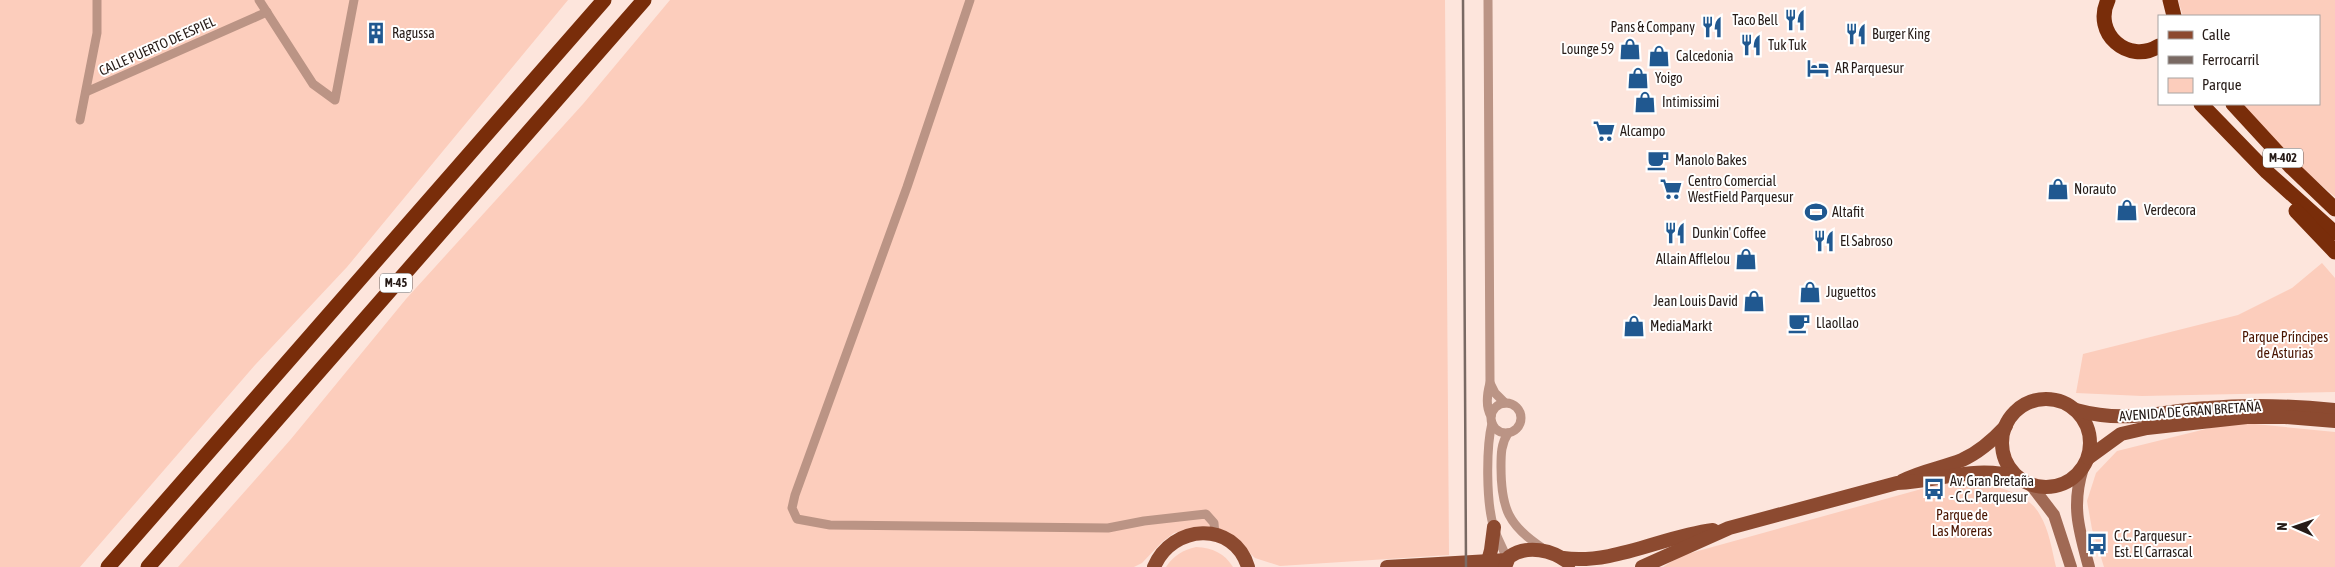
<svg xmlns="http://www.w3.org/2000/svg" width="2335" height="567" font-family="'Asap Condensed',sans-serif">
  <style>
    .green { fill: #fccdbc }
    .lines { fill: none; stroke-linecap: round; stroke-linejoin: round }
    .street { stroke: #bb9485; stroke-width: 9 }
    .secondary { stroke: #a06954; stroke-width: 12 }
    .primary { stroke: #8c4a30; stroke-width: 14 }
    .highway { stroke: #792d0a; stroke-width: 15 }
    .rail { stroke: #796963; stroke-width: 2.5 }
    .labels { text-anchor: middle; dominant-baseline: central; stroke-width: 4; stroke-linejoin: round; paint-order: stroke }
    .shield { fill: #fff; stroke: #675f5d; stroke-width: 1 }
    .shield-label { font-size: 12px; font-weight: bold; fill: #261b17 }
    .poi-label { font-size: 14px; fill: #261b17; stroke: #fff; text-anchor: start }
    .street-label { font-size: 14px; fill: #261b17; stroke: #fff }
    .park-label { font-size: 14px; fill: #4a1500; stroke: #fff }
  </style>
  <rect width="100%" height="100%" fill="#fde5dc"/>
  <g class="green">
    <polygon points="0,0 568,0 347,267 255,365 80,567 0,567"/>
    <polygon points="670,0 1445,0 1449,555 1280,566 1255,558 1232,536 1203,526 1174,533 1162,542 1142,563 1134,567 178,567 291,439 406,299 583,104"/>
    <polygon points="2178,0 2335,0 2335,197 2284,153 2236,104 2319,104 2319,16 2183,16"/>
    <polygon points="2322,263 2335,278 2335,392 2142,396 2076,393 2083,354 2238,315 2292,288"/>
    <polygon points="2234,422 2335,432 2335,567 2104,567 2092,529 2087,501 2096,473 2117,451"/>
    <path d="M1961 478C1987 485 2026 489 2040 515 2049 530 2052 550 2056 567H1663L1680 556Z"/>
    <path d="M1196 547C1213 548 1224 553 1233 567H1166C1174 555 1183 550 1196 547Z"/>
  </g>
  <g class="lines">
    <g class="street">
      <polyline points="259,0 313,84 335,100 354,0"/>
      <polyline points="970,0 907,187 795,495 792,508 797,519 830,525 1108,528 1144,521 1206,514 1214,523 1215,535"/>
      <path d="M1488 0 1490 383C1487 394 1485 406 1491 416"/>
      <polyline points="86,92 267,12"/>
      <polyline points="80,120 97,33 97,0"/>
      <polyline points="1490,383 1495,393 1505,403"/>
      <circle cx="1506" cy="418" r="15"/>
      <path d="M1492 423C1486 448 1486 503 1494 528 1497 539 1504 549 1507 560"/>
      <path d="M1508 433C1501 444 1501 454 1501 467 1501 508 1508 526 1544 549"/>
    </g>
    <g class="secondary">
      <path d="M2083 468C2071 506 2079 530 2089 567"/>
      <polyline points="2031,485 2054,515 2071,567"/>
    </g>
    <g class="primary">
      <circle cx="2046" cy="443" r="44"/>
      <path d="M2076 410C2127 424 2159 411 2209 408 2251 404 2293 406 2335 410"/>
      <polyline points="2088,458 2121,434 2147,428 2247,417 2285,417 2335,421"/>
      <path d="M1902 481C1921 471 1942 468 1962 460 1980 452 1993 440 2006 426"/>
      <path d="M1563 558C1613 565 1663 536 1713 530"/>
      <polyline points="1488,561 1491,550 1494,527"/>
      <path d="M1154 567C1172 524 1234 520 1248 567"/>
      <polyline points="1387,567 1507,560"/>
      <path d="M1505 567 1509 557C1527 544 1553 550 1569 563"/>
      <path d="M1642 567 1729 528 1897 483C1942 481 1973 465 2018 477"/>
    </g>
    <g class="highway">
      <path d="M2108 0C2092 33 2128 65 2159 46"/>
      <polyline points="2170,0 2174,16"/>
      <polyline points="2201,104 2267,172 2335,233"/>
      <polyline points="2233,104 2290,166 2335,209"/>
      <polyline points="2296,211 2335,252"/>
      <polyline points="108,567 604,0"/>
      <polyline points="148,567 644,0"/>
    </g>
    <polyline class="rail" points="1463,0 1466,567"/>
  </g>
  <defs>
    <g id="restaurant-bare" transform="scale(1.725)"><path d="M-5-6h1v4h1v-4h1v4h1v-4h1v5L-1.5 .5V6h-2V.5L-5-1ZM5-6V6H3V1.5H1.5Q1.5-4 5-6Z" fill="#205890" stroke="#fff" stroke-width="2.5" paint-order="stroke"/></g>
    <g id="building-bare" transform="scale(1.725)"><path d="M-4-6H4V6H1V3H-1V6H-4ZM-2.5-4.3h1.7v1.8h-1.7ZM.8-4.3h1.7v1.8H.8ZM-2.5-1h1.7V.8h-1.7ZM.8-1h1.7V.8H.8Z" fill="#205890" stroke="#fff" stroke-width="2.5" paint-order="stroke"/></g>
    <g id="shop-bare" transform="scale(1.725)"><path d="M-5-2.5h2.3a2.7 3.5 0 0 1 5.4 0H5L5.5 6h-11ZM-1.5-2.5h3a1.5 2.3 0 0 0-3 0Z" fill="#205890" stroke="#fff" stroke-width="2.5" paint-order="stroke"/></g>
    <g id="hotel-bare" transform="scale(1.725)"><path d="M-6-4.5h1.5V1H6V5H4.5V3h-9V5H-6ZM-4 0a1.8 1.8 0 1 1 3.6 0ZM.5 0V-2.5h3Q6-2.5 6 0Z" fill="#205890" stroke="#fff" stroke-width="2.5" paint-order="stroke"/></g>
    <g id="supermarket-bare" transform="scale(1.725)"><path d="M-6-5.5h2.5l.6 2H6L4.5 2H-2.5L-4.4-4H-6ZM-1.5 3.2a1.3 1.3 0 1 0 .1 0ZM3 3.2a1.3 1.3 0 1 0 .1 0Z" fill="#205890" stroke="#fff" stroke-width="2.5" paint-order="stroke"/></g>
    <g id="cafe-bare" transform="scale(1.725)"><path d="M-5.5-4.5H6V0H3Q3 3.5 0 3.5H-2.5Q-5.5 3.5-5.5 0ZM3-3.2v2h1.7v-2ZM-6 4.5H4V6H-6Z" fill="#205890" stroke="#fff" stroke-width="2.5" paint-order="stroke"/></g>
    <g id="stadium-bare" transform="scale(1.725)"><path d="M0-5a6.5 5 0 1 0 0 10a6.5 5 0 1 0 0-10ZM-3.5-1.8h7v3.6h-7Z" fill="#205890" stroke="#fff" stroke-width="2.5" paint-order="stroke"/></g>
    <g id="bus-bare" transform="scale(1.725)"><path d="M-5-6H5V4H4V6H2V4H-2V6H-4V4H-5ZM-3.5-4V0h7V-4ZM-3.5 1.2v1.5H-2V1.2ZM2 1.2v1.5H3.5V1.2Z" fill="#205890" stroke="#fff" stroke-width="2.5" paint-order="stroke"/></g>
  </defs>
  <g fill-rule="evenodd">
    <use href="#restaurant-bare" x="1795" y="20"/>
    <use href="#restaurant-bare" x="1712" y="27"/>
    <use href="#building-bare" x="376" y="33"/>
    <use href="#restaurant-bare" x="1856" y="34"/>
    <use href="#restaurant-bare" x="1751" y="45"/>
    <use href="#shop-bare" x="1630" y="49"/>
    <use href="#shop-bare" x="1659" y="56"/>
    <use href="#hotel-bare" x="1818" y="68"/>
    <use href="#shop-bare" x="1638" y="78"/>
    <use href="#shop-bare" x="1645" y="102"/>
    <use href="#supermarket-bare" x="1604" y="131"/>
    <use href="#cafe-bare" x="1658" y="160"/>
    <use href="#supermarket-bare" x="1671" y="189"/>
    <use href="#shop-bare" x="2058" y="189"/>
    <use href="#shop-bare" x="2127" y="210"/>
    <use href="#stadium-bare" x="1816" y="212"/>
    <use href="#restaurant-bare" x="1675" y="233"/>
    <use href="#restaurant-bare" x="1824" y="241"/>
    <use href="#shop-bare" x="1746" y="259"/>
    <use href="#shop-bare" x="1810" y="292"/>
    <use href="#shop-bare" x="1754" y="301"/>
    <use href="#cafe-bare" x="1799" y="323"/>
    <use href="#shop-bare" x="1634" y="326"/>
    <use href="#bus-bare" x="1934" y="489"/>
    <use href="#bus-bare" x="2097" y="544"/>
  </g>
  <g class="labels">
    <g class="shield">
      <rect x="2263" y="148.5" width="40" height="19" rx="4"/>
      <rect x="380" y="273.5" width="32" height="19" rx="4"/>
    </g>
    <g class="shield-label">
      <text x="2283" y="158">M-402</text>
      <text x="396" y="283">M-45</text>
    </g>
    <g class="poi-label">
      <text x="1778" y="20" text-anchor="end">Taco Bell</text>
      <text x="1695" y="27" text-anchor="end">Pans &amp; Company</text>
      <text x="392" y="33">Ragussa</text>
      <text x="1872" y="34">Burger King</text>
      <text x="1768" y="45">Tuk Tuk</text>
      <text x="1614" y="49" text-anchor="end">Lounge 59</text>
      <text x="1676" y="56">Calcedonia</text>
      <text x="1835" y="68">AR Parquesur</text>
      <text x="1655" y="78">Yoigo</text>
      <text x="1662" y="102">Intimissimi</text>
      <text x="1620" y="131">Alcampo</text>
      <text x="1675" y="160">Manolo Bakes</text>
      <text x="1688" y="181">Centro Comercial<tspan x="1688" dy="16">WestField Parquesur</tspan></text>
      <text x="2074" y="189">Norauto</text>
      <text x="2144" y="210">Verdecora</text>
      <text x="1832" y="212">Altafit</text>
      <text x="1692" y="233">Dunkin' Coffee</text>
      <text x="1840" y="241">El Sabroso</text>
      <text x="1730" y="259" text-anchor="end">Allain Afflelou</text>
      <text x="1826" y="292">Juguettos</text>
      <text x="1738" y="301" text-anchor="end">Jean Louis David</text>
      <text x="1816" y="323">Llaollao</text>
      <text x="1650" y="326">MediaMarkt</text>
      <text x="1950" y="481">Av. Gran Bretaña<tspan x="1950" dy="16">- C.C. Parquesur</tspan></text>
      <text x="2114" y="536">C.C. Parquesur -<tspan x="2114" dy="16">Est. El Carrascal</tspan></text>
    </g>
    <g class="street-label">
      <text transform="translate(157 46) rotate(-24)">CALLE PUERTO DE ESPIEL</text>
      <text transform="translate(2190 411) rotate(-4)">AVENIDA DE GRAN BRETAÑA</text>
    </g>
    <g class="park-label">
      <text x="2285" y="337">Parque Príncipes<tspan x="2285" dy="16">de Asturias</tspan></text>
      <text x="1962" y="515">Parque de<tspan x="1962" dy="16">Las Moreras</tspan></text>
    </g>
  </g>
  <rect x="2158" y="15" width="162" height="90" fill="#ffffff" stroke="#a8a4a2"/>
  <rect x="2168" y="31" width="25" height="8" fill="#8c4a30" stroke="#a8a4a2"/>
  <text x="2202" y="40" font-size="15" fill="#261b17">Calle</text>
  <rect x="2168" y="56" width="25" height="8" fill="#796963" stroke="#a8a4a2"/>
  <text x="2202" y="65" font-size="15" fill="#261b17">Ferrocarril</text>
  <rect x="2168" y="78" width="25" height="15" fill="#fccdbc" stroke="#a8a4a2"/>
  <text x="2202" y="90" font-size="15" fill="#261b17">Parque</text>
  <g transform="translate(2295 527) rotate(272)" stroke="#ffffff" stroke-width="4" paint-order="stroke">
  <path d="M0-4L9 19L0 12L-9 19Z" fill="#261b17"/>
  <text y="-8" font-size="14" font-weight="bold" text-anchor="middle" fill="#261b17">N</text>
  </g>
</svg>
